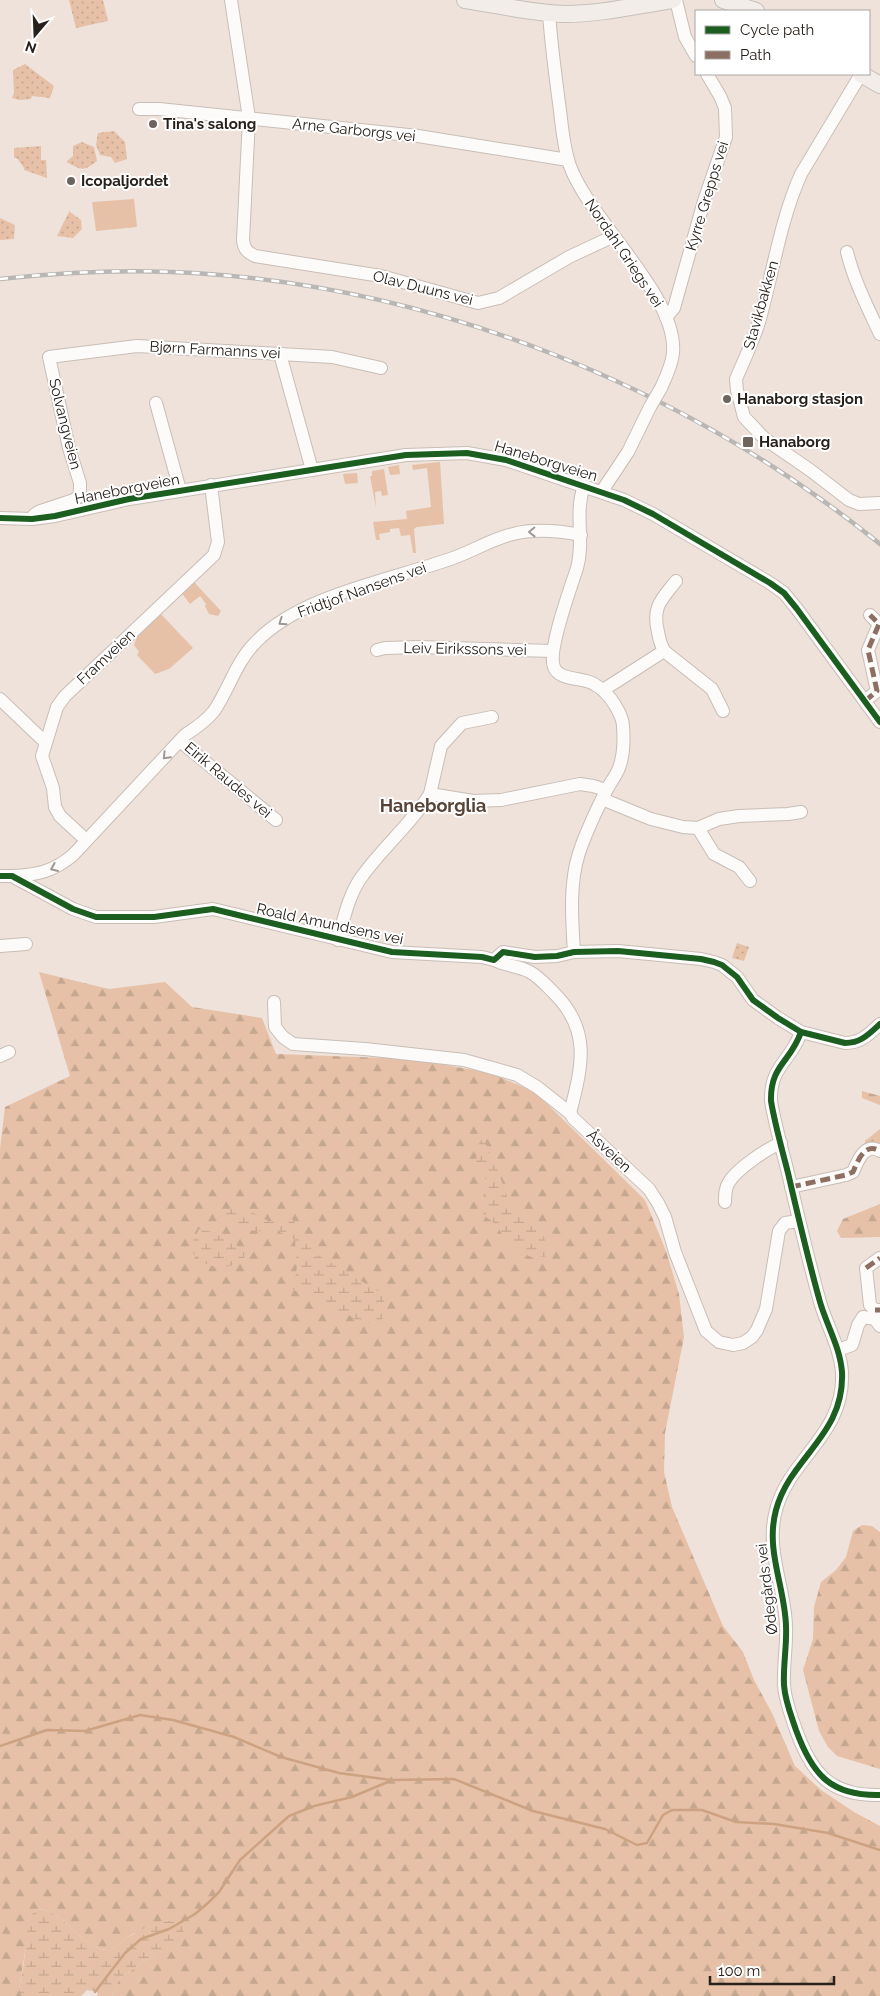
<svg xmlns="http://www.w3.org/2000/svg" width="880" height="1996" font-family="Raleway,sans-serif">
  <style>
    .green { fill: #e6c1a7 }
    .forest { fill: url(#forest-firs) }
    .wetland { fill: url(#wetland-marsh) }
    .park { fill: url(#park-dots) }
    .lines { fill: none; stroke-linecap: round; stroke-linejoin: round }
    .stream { stroke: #cda282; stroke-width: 2.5 }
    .minor-casing { stroke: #c8beb7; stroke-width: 14 }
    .major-casing { stroke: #c6c0bb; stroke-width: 18 }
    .minor { stroke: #fdfbf9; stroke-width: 12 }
    .major { stroke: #f3ede9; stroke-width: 16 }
    .rail-casing { stroke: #b9b6b4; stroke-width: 4.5 }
    .rail { stroke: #fff; stroke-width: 2.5; stroke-dasharray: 8; stroke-linecap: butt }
    .minor-bridge-casing { stroke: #c8beb7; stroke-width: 14; stroke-linecap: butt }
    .minor-bridge { stroke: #fdfbf9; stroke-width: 12 }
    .quiet { stroke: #8d6e63; stroke-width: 5; stroke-dasharray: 10 5; stroke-linecap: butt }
    .cycleway-casing { stroke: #fff; stroke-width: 9 }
    .cycleway { stroke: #1b5e20; stroke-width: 6 }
    .oneway { stroke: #9d9895 }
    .poi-dot { fill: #6e645e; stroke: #fff; stroke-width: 2 }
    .labels { text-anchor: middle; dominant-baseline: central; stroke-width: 4; stroke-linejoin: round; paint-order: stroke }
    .poi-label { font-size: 15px; font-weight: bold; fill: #28201b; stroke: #fff; text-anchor: start }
    .street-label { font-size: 15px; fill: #28201b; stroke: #fff }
    .quarter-label { font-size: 18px; font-weight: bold; fill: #564438; stroke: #fff }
  </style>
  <defs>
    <pattern id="forest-firs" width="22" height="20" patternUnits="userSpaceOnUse" patternTransform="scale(1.25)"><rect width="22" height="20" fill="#e6c1a7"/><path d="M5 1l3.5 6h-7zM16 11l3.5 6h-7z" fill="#c5a68f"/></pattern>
    <pattern id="wetland-marsh" width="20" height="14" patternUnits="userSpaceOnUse" patternTransform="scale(1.25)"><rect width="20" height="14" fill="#e6c1a7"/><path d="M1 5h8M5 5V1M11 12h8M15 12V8" fill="none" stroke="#c5a68f"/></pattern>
    <pattern id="park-dots" width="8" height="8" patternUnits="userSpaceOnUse" patternTransform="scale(1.25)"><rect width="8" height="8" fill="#e6c1a7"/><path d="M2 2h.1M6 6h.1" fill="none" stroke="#c5a68f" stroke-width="1.8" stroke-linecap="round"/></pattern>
  </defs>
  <rect width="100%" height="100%" fill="#efe2da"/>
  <g class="green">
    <polygon points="134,199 137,227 96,231 92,202"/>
    <polygon points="440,462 444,524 417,527 414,529 416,553 413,553 410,535 401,536 399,528 390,529 390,532 379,534 380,540 376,540 373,522 407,519 406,511 431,507 427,468 413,470 412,465"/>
    <polygon points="399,465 400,474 390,475 388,467"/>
    <polygon points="384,469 388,495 382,496 381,491 375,492 376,508 370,476 372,476 372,471"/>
    <polygon points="357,473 358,483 345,484 343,474"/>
    <polygon points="193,581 221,611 218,616 209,614 205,606 206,604 200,596 190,604 181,592"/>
    <polygon points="159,612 193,648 169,669 155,674 137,655 139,652 134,645 136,639 133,636"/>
  </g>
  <g class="forest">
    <path d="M39 972 109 989 165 982 192 1007 262 1018 276 1054 412 1059 490 1073 535 1092 645 1200 666 1251 679 1294 684 1337 665 1433 664 1472 672 1507 723 1626 743 1652 754 1680 772 1713 795 1766 821 1790 854 1812 880 1826V1996H112L119 1979 156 1953 134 1933 111 1950C106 1950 100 1950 96 1947 75 1938 60 1909 37 1909L31 1915 19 1989 22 1996H0V1149L5 1107 70 1076Z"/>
    <polygon points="862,1091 880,1096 880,1105 862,1098"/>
    <polygon points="880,1129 880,1149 865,1153 865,1141"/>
    <polygon points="880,1204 880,1237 841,1238 837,1231 843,1219"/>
    <polygon points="862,1525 872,1526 880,1532 880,1769 837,1756 828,1747 819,1731 803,1670 813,1639 814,1607 821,1582 836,1570 846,1557 853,1531"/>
  </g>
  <g class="wetland">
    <polygon points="481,1140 485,1143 496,1165 510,1205 541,1229 548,1249 546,1257 531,1257 508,1246 497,1225 483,1215 486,1182 483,1170 476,1161 478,1145"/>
    <path d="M217 1209H247L270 1222 278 1219H292L316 1254 376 1290 385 1292 382 1321 370 1323 356 1320 346 1313 335 1311 310 1296 293 1290 297 1266 295 1240 274 1229C256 1235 226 1229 215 1213Z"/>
    <path d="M199 1229 212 1232 245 1250 244 1260C227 1271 205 1270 192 1252V1244Z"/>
    <path d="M37 1909C60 1909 75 1938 96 1947 100 1950 106 1950 111 1950 130 1936 160 1912 184 1925L183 1934 119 1979 112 1996H97L98 1992 87 1990 81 1996H22L19 1989 24 1962 28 1927 31 1915Z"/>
  </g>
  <g class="park">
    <polygon points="69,0 103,0 108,21 76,28"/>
    <polygon points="25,64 54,86 50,98 32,96 31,99 19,100 12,98 14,93 13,70"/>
    <polygon points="114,131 125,142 127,159 115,163 111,157 100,155 96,145 98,133"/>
    <path d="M82 142 94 147 97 161C82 173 81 169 66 162L73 156V146Z"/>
    <polygon points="41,146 41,160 46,160 47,178 24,170 24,168 17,158 14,158 14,148"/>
    <polygon points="70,210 70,212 81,220 82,229 73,238 57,236"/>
    <polygon points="0,218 15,225 14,239 0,240"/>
    <polygon points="737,943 749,947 744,961 732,958"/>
  </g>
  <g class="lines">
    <g class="stream">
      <polyline points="0,1746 47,1730 85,1731 140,1715 173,1720 234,1737 281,1757 339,1773 391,1780 454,1779 533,1811 605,1829 637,1845 647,1843 663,1815 672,1810 702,1810 736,1822 774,1824 828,1833 880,1850"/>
      <polyline points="95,1992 125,1953 141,1939 169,1929 195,1914 209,1902 219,1892 240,1860 289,1816 314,1806 352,1797 390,1781"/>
    </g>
    <g class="minor-casing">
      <g id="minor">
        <path d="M231 0 249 118 243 240C244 249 247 252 255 256L381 276 478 303 499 298 569 257 614 236"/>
        <polyline points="676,0 685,37 696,56"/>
        <path d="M549 13C551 43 555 73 559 103 562 124 563 147 570 166 590 221 678 296 673 353 672 365 666 377 661 388"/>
        <path d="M861 74 801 174C780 221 773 273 759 322 753 342 744 360 736 379L737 390 744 417 765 439 810 470 849 500 859 504 880 503"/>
        <polyline points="139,109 159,109 418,136 568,160"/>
        <path d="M847 252C854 281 868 308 880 334"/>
        <polyline points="666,317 674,308 704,201 726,137 725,108 720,96 707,74"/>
        <polyline points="280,354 312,470"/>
        <polyline points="156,403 180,490"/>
        <polyline points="602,491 628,452 650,407"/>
        <polyline points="34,515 38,512 74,500 79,496 80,490 80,483 69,448 49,357 137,346 332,357 381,368"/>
        <polyline points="0,518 32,519 55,516 129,499 406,455 467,453 506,460 624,500 653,514 770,583 784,593 797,609 880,722"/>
        <polyline points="377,650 385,648 419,647 553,651"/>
        <path d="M664 651C661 645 659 639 658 632 652 607 661 600 676 581"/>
        <polyline points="603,690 664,651 712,689 723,711"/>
        <polyline points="0,699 45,742"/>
        <polyline points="865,701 877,691 868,650 879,624 870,615"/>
        <polyline points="180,741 276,820"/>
        <polyline points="430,794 441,746 462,723 492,717"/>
        <polyline points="602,799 651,819 683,827 698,828 719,819 739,816 788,814 801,812"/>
        <polyline points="698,828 714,854 739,867 750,881"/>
        <polyline points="86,840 60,816 55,807 53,788 42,756 57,707 65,696 214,555 218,542 211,485"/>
        <path d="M0 876H12L73 909 96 917H154L213 909 392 952 482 957 494 960 503 952 535 957 557 956 574 952 618 951 701 959 714 962 722 965 737 977 753 1000 778 1018 801 1032 845 1043C861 1043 869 1034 880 1024"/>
        <path d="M12 876C38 875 54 871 73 855L185 735C196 728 206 721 214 711 229 689 236 662 255 643 300 595 392 580 453 558 473 551 492 539 513 534 533 529 560 531 581 535"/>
        <path d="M338 940C344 918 349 893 363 875 384 846 411 824 430 794L473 801 501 800 580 784 593 786 606 790"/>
        <polyline points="0,946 26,944"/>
        <path d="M574 952C572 920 569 884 579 853 586 832 596 811 606 791 610 783 616 776 619 768 624 755 624 739 623 726 623 719 619 712 615 705 610 697 603 689 594 684 583 677 559 681 554 667 547 651 571 587 577 568 585 540 574 513 584 486"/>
        <path d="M494 960C506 966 519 966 530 972 539 977 546 985 553 992 592 1030 582 1066 570 1113"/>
        <polyline points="274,1002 275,1027 283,1037 293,1044 365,1049 464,1060 517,1075 537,1087 570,1113 573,1118 649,1189 658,1203 665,1217 675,1252 706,1331 719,1342 733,1345 743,1343 752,1337 757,1330 766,1309 779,1231 785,1223 799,1221"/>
        <path d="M801 1032C791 1062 770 1065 771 1101 775 1125 782 1149 788 1173 798 1216 808 1259 820 1302 827 1326 840 1347 842 1372 845 1435 790 1457 776 1510 765 1550 785 1587 786 1626 787 1645 783 1665 784 1685 785 1701 791 1715 796 1730 812 1774 830 1796 880 1795"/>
        <polyline points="0,1056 9,1052"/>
        <path d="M791 1187 846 1175 853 1172C858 1160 865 1142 880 1151"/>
        <path d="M725 1202C725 1195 725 1188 729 1182 737 1169 766 1149 781 1143"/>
        <polyline points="880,1258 866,1268 870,1305 875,1310 880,1310"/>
        <polyline points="838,1350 852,1345 858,1325 863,1317 875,1319 880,1326"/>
      </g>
    </g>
    <g class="major-casing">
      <g id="major">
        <path d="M465 0C498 5 532 13 565 14 601 14 638 5 673 0"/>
        <polyline points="723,0 756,11"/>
        <polyline points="861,74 880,85"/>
      </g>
    </g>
    <use href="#minor" class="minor"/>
    <use href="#major" class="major"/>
    <g class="rail-casing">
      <path id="rail" d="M0 279C64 272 129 269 194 273 441 288 688 389 880 544"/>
    </g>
    <use href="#rail" class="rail"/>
    <g class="minor-bridge-casing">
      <polyline id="minor-bridge" points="650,407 661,388"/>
    </g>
    <use href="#minor-bridge" class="minor-bridge"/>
    <g class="quiet">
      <polyline points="865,701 877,691 868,650 879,624 870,615"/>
      <path d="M791 1187 846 1175 853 1172C858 1160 865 1142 880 1151"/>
      <polyline points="866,1268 880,1258"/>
      <polyline points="875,1310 880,1310"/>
    </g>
    <g class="cycleway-casing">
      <g id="cycleway">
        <polyline points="0,518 32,519 55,516 129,499 406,455 467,453 506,460 624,500 653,514 770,583 784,593 797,609 880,722"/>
        <path d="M0 876H12L73 909 96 917H154L213 909 392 952 482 957 494 960 503 952 535 957 557 956 574 952 618 951 701 959 714 962 722 965 737 977 753 1000 778 1018 801 1032 845 1043C861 1043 869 1034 880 1024"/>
        <path d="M801 1032C791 1062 770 1065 771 1101 775 1125 782 1149 788 1173 798 1216 808 1259 820 1302 827 1326 840 1347 842 1372 845 1435 790 1457 776 1510 765 1550 785 1587 786 1626 787 1645 783 1665 784 1685 785 1701 791 1715 796 1730 812 1774 830 1796 880 1795"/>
      </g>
    </g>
    <use href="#cycleway" class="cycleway"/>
  </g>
  <defs><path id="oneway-chevron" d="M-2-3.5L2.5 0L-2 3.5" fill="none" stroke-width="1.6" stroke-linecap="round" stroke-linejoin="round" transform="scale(1.25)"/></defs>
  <g class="oneway">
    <use href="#oneway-chevron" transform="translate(532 532) rotate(179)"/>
    <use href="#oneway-chevron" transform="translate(282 622) rotate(146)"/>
    <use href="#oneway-chevron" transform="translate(166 756) rotate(134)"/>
    <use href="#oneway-chevron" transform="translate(54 868) rotate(157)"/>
  </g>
  <g class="poi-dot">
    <circle cx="153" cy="124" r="5"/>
    <circle cx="71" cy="181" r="5"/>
    <circle cx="727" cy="399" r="5"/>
    <rect x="742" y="436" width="12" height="12" rx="2.5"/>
  </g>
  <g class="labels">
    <g class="poi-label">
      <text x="163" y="124">Tina's salong</text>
      <text x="81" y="181">Icopaljordet</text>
      <text x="737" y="399">Hanaborg stasjon</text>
      <text x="759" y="442">Hanaborg</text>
    </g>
    <g class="street-label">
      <text transform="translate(354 130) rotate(6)">Arne Garborgs vei</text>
      <text transform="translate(707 196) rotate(-73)">Kyrre Grepps vei</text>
      <text transform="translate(624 253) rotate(56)">Nordahl Griegs vei</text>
      <text transform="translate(423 288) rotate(14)">Olav Duuns vei</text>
      <text transform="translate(761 305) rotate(-74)">Stavikbakken</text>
      <text transform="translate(215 350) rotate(3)">Bjørn Farmanns vei</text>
      <text transform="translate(65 424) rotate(76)">Solvangveien</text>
      <text transform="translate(546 461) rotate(17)">Haneborgveien</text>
      <text transform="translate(127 489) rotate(-11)">Haneborgveien</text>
      <text transform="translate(362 590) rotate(-20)">Fridtjof Nansens vei</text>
      <text transform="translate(465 649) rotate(1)">Leiv Eirikssons vei</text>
      <text transform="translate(106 657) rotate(-43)">Framveien</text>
      <text transform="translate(228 780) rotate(40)">Eirik Raudes vei</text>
      <text transform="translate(330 924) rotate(12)">Roald Amundsens vei</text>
      <text transform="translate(609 1151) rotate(43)">Åsveien</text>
      <text transform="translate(767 1589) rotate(-97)">Ødegårds vei</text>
    </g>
    <g class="quarter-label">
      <text x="433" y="805">Haneborglia</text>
    </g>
  </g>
  <rect x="695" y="10" width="175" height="65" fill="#ffffff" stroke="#a9a6a4"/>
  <rect x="705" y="26" width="25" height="8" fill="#1b5e20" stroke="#a9a6a4"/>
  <text x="740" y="35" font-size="15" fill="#28201b">Cycle path</text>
  <rect x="705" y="51" width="25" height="8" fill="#8d6e63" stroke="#a9a6a4"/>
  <text x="740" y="60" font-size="15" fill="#28201b">Path</text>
  <g transform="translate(35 35) rotate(199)" stroke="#ffffff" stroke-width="4" paint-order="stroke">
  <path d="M0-4L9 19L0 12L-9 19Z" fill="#28201b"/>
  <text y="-8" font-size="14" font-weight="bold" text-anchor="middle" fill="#28201b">N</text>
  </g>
  <path d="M710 1976v8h124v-8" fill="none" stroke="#28201b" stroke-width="2.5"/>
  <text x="718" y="1976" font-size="15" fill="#28201b" stroke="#ffffff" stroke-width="4" paint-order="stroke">100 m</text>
</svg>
